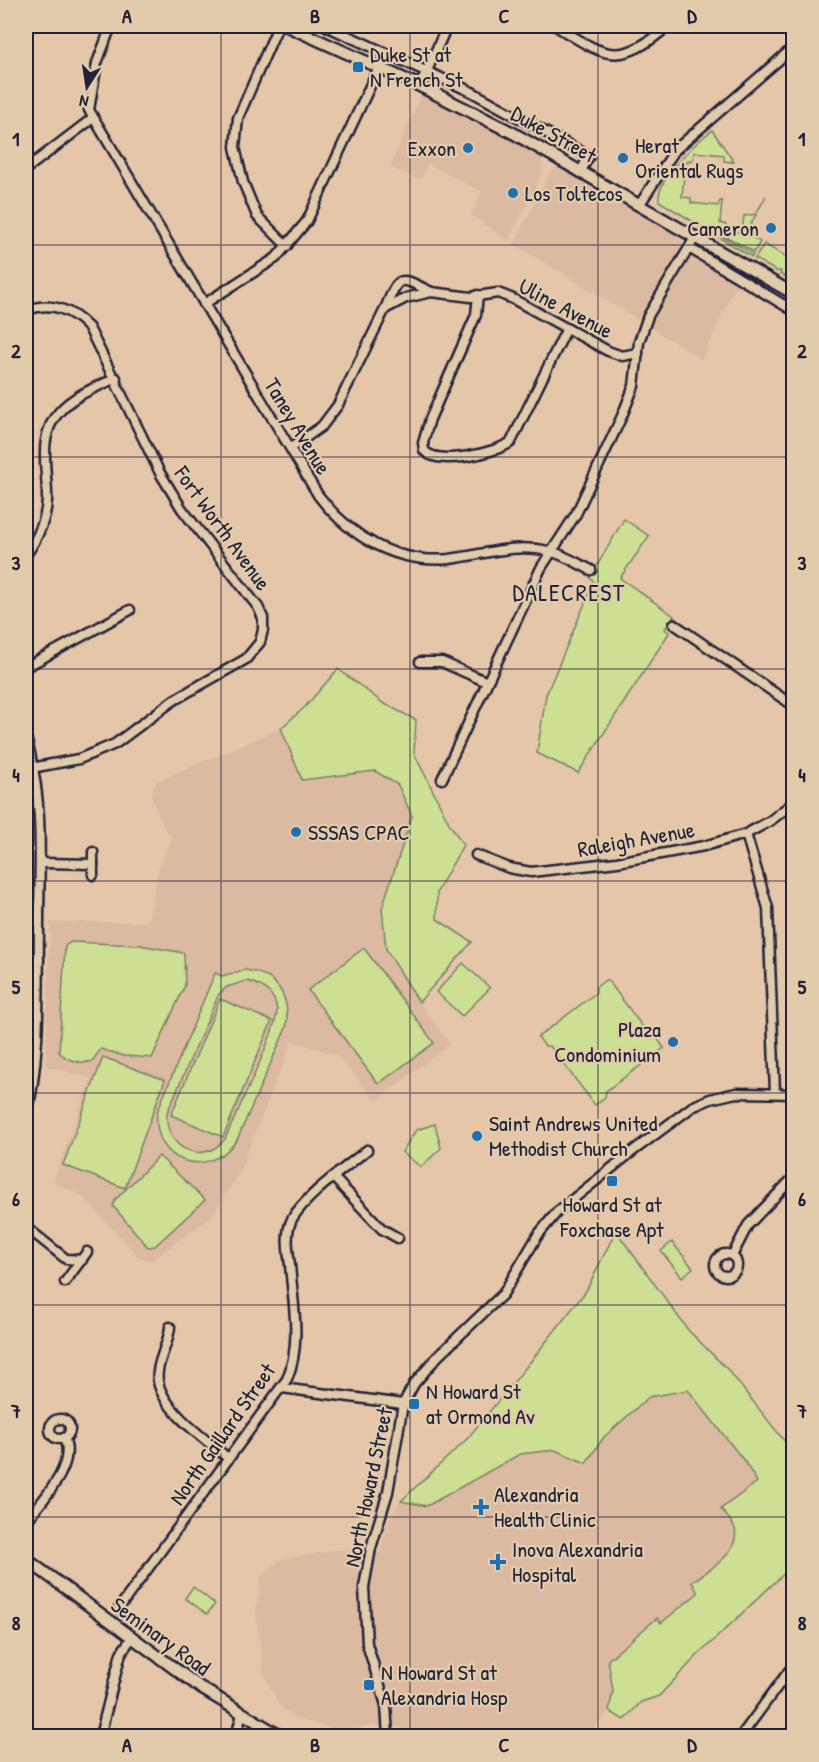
<svg xmlns="http://www.w3.org/2000/svg" width="819" height="1762" font-family="'Patrick Hand',sans-serif">
  <style>
    .built { fill: #dcb9a1 }
    .green { fill: #ccdf93; stroke: #778067; stroke-width: 1.5; fill-rule: evenodd }
    .lines { fill: none; stroke-linecap: round; stroke-linejoin: round }
    .minor-casing { stroke: #22223b; stroke-width: 13 }
    .major-casing { stroke: #22223b; stroke-width: 15 }
    .minor { stroke: #e1cbaa; stroke-width: 8 }
    .major { stroke: #e1cbaa; stroke-width: 10 }
    .grid { fill: none; stroke: #22223b; stroke-width: 1.5; stroke-opacity: 0.55 }
    .poi-dot { fill: #1f6fb2; stroke: #e1cbaa; stroke-width: 2 }
    .labels { text-anchor: middle; dominant-baseline: central; stroke-width: 4.5; stroke-linejoin: round; paint-order: stroke }
    .poi-label { font-size: 22px; fill: #22223b; stroke: #e1cbaa; text-anchor: start }
    .street-label { font-size: 22px; fill: #22223b; stroke: #e1cbaa }
    .neighbourhood-label { font-size: 24px; letter-spacing: 1.5px; fill: #22223b; stroke: #e1cbaa }
    .neatline { fill: none; stroke: #22223b; stroke-width: 2 }
    .grid-label { font-size: 20px; text-anchor: middle; font-weight: bold; fill: #22223b }
  </style>
  <rect width="100%" height="100%" fill="#e6c6a9"/>
  <filter id="ink" filterUnits="userSpaceOnUse"><feTurbulence type="fractalNoise" baseFrequency=".0167" numOctaves="2"/><feDisplacementMap in="SourceGraphic" scale="12" xChannelSelector="R" yChannelSelector="G"/><feConvolveMatrix kernelMatrix="1 2 1 2 8 2 1 2 1" color-interpolation-filters="sRGB"/></filter>
  <g filter="url(#ink)">
    <g class="built">
      <polygon points="421,95 478,122 542,158 543,172 508,241 471,215 482,192 428,164 420,180 390,167"/>
      <polygon points="557,166 677,235 682,240 683,247 699,260 737,282 702,359 514,244 549,175"/>
      <polygon points="281,728 302,780 375,771 398,785 412,816 382,908 386,949 419,1002 450,1044 376,1101 337,1055 292,1041 239,1173 212,1216 151,1261 138,1256 83,1197 53,1181 91,1078 46,1066 50,922 148,922 158,870 172,837 165,829 151,797 156,782"/>
      <polygon points="687,1390 745,1462 757,1482 722,1509 735,1528 734,1539 729,1553 716,1565 698,1593 661,1623 657,1619 608,1659 613,1691 609,1711 587,1736 400,1736 400,1727 371,1725 353,1730 332,1729 293,1717 278,1704 263,1672 256,1610 261,1577 279,1560 336,1550 380,1553 390,1518 401,1501 427,1506 520,1454 555,1450 586,1463 604,1437 650,1397"/>
    </g>
    <g class="green">
      <path d="M712 130 734 162 724 161V155L694 152 693 160 685 162 682 197 691 198V203L718 206 720 201H722L720 223 726 225 723 237 753 254 752 257 659 201C656 178 696 143 712 130Z"/>
      <polygon points="766,196 746,233 760,242 754,252 725,236 727,228 728,230 742,233 744,216 756,214"/>
      <polygon points="764,244 790,259 793,253 793,273 790,279 780,274 781,271 776,271 755,259"/>
      <polygon points="624,519 649,536 620,578 674,616 665,629 669,633 578,773 537,753 546,695 594,582 590,578"/>
      <polygon points="338,669 383,703 416,720 414,753 449,823 463,845 437,892 437,919 472,942 419,1002 386,949 382,908 412,816 398,785 375,771 302,780 281,728 305,707"/>
      <path d="M71 942 140 945 184 953 185 985 152 1058 124 1056 101 1049 92 1061C82 1065 66 1060 59 1052L65 946Z"/>
      <polygon points="364,948 434,1043 378,1084 308,990"/>
      <polygon points="463,963 490,988 462,1016 436,992"/>
      <path d="M245 970C277 974 291 996 286 1028L237 1140C207 1181 152 1163 157 1112L215 973 222 976ZM246 981C262 984 275 993 277 1010 278 1028 235 1116 225 1139 202 1167 164 1148 167 1113L219 994 227 987Z"/>
      <polygon points="607,979 651,1038 657,1038 664,1048 606,1091 605,1097 595,1105 550,1046 545,1046 538,1037 596,993 596,987"/>
      <polygon points="220,999 272,1021 223,1137 171,1115"/>
      <polygon points="103,1057 165,1080 125,1188 63,1165"/>
      <polygon points="435,1124 441,1148 421,1167 402,1152 416,1130"/>
      <polygon points="159,1156 205,1200 155,1246 148,1247 113,1206 115,1200"/>
      <path d="M616 1231 688 1330 729 1371 793 1452V1565L695 1658 659 1696 641 1702 624 1720 609 1711 613 1691 608 1660 657 1618 661 1623 698 1593 692 1582C708 1570 740 1554 735 1529 733 1522 725 1515 721 1509L757 1482 745 1462 688 1390 649 1397 604 1437 586 1463 555 1450 520 1454 427 1506 401 1501 467 1439 531 1361 586 1291Z"/>
      <polygon points="672,1242 693,1268 682,1277 661,1251"/>
      <polygon points="193,1587 215,1604 207,1614 185,1598"/>
    </g>
    <g class="lines">
      <g class="minor-casing">
        <g id="minor">
          <path d="M111 26 97 63 89 110 318 495C349 536 395 564 449 559 483 555 514 543 549 551 563 554 578 564 591 570"/>
          <polyline points="278,26 238,118 235,147 243,182 257,216 287,246"/>
          <polyline points="326,26 472,92 578,150 589,156 581,171"/>
          <path d="M556 26C606 57 619 68 668 26"/>
          <polyline points="420,86 447,26"/>
          <polyline points="26,169 93,118"/>
          <polyline points="640,204 675,150 794,47"/>
          <polyline points="689,248 794,311"/>
          <path d="M478 295 476 315 430 419 423 443 424 450C436 467 496 453 511 442L566 330"/>
          <polyline points="204,304 276,258 307,221 379,67"/>
          <path d="M385 309C399 275 398 275 431 292"/>
          <path d="M26 311C50 300 72 310 89 328L160 473 182 509 258 607 263 618V630L260 642 246 659 174 700 115 744 79 759 26 769"/>
          <polyline points="291,448 322,426 338,405 385,309 406,298 431,292 471,297 498,293 513,299 608,351 622,356 638,353"/>
          <path d="M26 555C37 539 46 521 47 500 48 470 36 436 60 411 74 395 97 387 116 378"/>
          <polyline points="674,624 794,706"/>
          <polyline points="420,662 442,662 487,682"/>
          <polyline points="26,667 130,610"/>
          <path d="M26 737C45 808 39 856 39 928 38 992 41 1057 26 1120"/>
          <polyline points="442,779 541,568 576,514 622,416 634,386 639,342 648,316 696,236"/>
          <polyline points="746,834 768,908 775,1093"/>
          <polyline points="93,852 93,875"/>
          <polyline points="476,855 509,868 531,872 617,862 704,846 746,834 770,821 794,802"/>
          <polyline points="41,863 93,864"/>
          <polyline points="26,961 39,960"/>
          <polyline points="334,1178 382,1229 398,1238"/>
          <polyline points="26,1227 66,1259 82,1260"/>
          <circle cx="726" cy="1265" r="11"/>
          <polyline points="732,1256 748,1225 794,1177"/>
          <polyline points="65,1282 87,1252"/>
          <path d="M170 1327C169 1342 160 1355 158 1371 152 1403 206 1440 228 1458"/>
          <polyline points="282,1388 403,1404"/>
          <circle cx="60" cy="1429" r="10"/>
          <path d="M26 1522C41 1501 77 1466 64 1438"/>
          <path d="M119 1608 287 1379C302 1343 293 1304 290 1265 288 1250 285 1233 292 1219 306 1195 345 1168 367 1150"/>
          <polyline points="100,1736 121,1653 131,1639"/>
          <polyline points="236,1736 242,1714"/>
          <polyline points="388,1736 386,1705 367,1644 364,1587 371,1548 388,1492 403,1404 414,1384 438,1356 503,1294 538,1235 557,1212 633,1151 692,1107 710,1099 736,1093 794,1094"/>
          <polyline points="741,1736 794,1664"/>
        </g>
      </g>
      <g class="major-casing">
        <g id="major">
          <polyline points="287,26 420,86 513,133 794,294"/>
          <polyline points="26,1559 201,1688 280,1736"/>
        </g>
      </g>
      <use href="#minor" class="minor"/>
      <use href="#major" class="major"/>
    </g>
  </g>
  <path class="grid" d="M221 26V1736M410 26V1736M598 26V1736M26 245H794M26 457H794M26 669H794M26 881H794M26 1093H794M26 1305H794M26 1517H794"/>
  <g class="poi-dot">
    <rect x="352" y="61" width="12" height="12" rx="3"/>
    <circle cx="468" cy="148" r="6"/>
    <circle cx="623" cy="158" r="6"/>
    <circle cx="513" cy="193" r="6"/>
    <circle cx="771" cy="228" r="6"/>
    <circle cx="296" cy="832" r="6"/>
    <circle cx="673" cy="1042" r="6"/>
    <circle cx="477" cy="1136" r="6"/>
    <rect x="606" y="1175" width="12" height="12" rx="3"/>
    <rect x="408" y="1398" width="12" height="12" rx="3"/>
    <path d="M478 1498h6v6h6v6h-6v6h-6v-6h-6v-6h6z"/>
    <path d="M495 1553h6v6h6v6h-6v6h-6v-6h-6v-6h6z"/>
    <rect x="363" y="1679" width="12" height="12" rx="3"/>
  </g>
  <g class="labels">
    <g class="poi-label">
      <text x="370" y="54">Duke St at<tspan x="370" dy="25">N French St</tspan></text>
      <text x="635" y="145">Herat<tspan x="635" dy="25">Oriental Rugs</tspan></text>
      <text x="456" y="148" text-anchor="end">Exxon</text>
      <text x="525" y="193">Los Toltecos</text>
      <text x="759" y="228" text-anchor="end">Cameron</text>
      <text x="308" y="832">SSSAS CPAC</text>
      <text x="661" y="1029" text-anchor="end">Plaza<tspan x="661" dy="25">Condominium</tspan></text>
      <text x="489" y="1123">Saint Andrews United<tspan x="489" dy="25">Methodist Church</tspan></text>
      <text x="612" y="1204" text-anchor="middle">Howard St at<tspan x="612" dy="25">Foxchase Apt</tspan></text>
      <text x="426" y="1391">N Howard St<tspan x="426" dy="25">at Ormond Av</tspan></text>
      <text x="494" y="1494">Alexandria<tspan x="494" dy="25">Health Clinic</tspan></text>
      <text x="512" y="1549">Inova Alexandria<tspan x="512" dy="25">Hospital</tspan></text>
      <text x="381" y="1672">N Howard St at<tspan x="381" dy="25">Alexandria Hosp</tspan></text>
    </g>
    <g class="street-label">
      <text transform="translate(554 134) rotate(29)">Duke Street</text>
      <text transform="translate(566 308) rotate(28)">Uline Avenue</text>
      <text transform="translate(298 426) rotate(59)">Taney Avenue</text>
      <text transform="translate(223 528) rotate(54)">Fort Worth Avenue</text>
      <text transform="translate(636 839) rotate(-10)">Raleigh Avenue</text>
      <text transform="translate(222 1434) rotate(-55)">North Gaillard Street</text>
      <text transform="translate(368 1487) rotate(-78)">North Howard Street</text>
      <text transform="translate(161 1636) rotate(36)">Seminary Road</text>
    </g>
    <g class="neighbourhood-label">
      <text x="569" y="592">DALECREST</text>
    </g>
  </g>
  <rect width="819" height="1762" fill="none" stroke="#e1cbaa" stroke-width="66"/>
  <g transform="translate(87 87) rotate(192)" stroke="#e1cbaa" stroke-width="4.5" paint-order="stroke">
  <path d="M0-4.5L10 22L0 15L-10 22Z" fill="#22223b"/>
  <text y="-9" font-size="16" font-weight="bold" text-anchor="middle" fill="#22223b">N</text>
  </g>
  <rect x="33" y="33" width="753" height="1696" class="neatline"/>
  <g class="grid-label">
    <text x="127" y="23">A</text>
    <text x="315" y="23">B</text>
    <text x="504" y="23">C</text>
    <text x="692" y="23">D</text>
    <text x="16" y="146">1</text>
    <text x="802" y="146">1</text>
    <text x="16" y="358">2</text>
    <text x="802" y="358">2</text>
    <text x="16" y="570">3</text>
    <text x="802" y="570">3</text>
    <text x="16" y="782">4</text>
    <text x="802" y="782">4</text>
    <text x="16" y="994">5</text>
    <text x="802" y="994">5</text>
    <text x="16" y="1206">6</text>
    <text x="802" y="1206">6</text>
    <text x="16" y="1418">7</text>
    <text x="802" y="1418">7</text>
    <text x="16" y="1630">8</text>
    <text x="802" y="1630">8</text>
    <text x="127" y="1752">A</text>
    <text x="315" y="1752">B</text>
    <text x="504" y="1752">C</text>
    <text x="692" y="1752">D</text>
  </g>
</svg>
